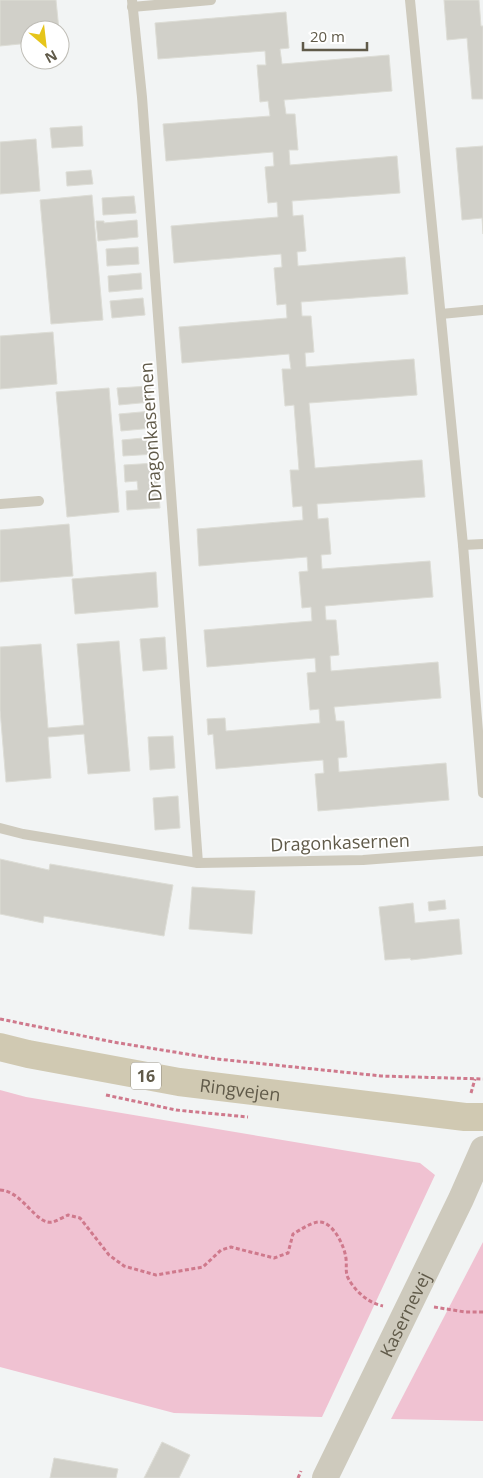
<svg xmlns="http://www.w3.org/2000/svg" width="483" height="1478" font-family="'Open Sans',sans-serif">
  <style>
    .green { fill: #f0c2d2 }
    .building { fill: #d1d0c9; stroke: #ddddd6 }
    .lines { fill: none; stroke-linecap: round; stroke-linejoin: round }
    .path { stroke: #cf798c; stroke-width: 3; stroke-dasharray: 4 2.5; stroke-linecap: butt }
    .service { stroke: #cecabd; stroke-width: 10 }
    .tertiary { stroke: #cecabd; stroke-width: 26 }
    .primary { stroke: #d0c9b2; stroke-width: 28 }
    .labels { text-anchor: middle; dominant-baseline: central; stroke-width: 4; stroke-linejoin: round; paint-order: stroke }
    .shield { fill: #fff; stroke: #908c80; stroke-width: 1 }
    .shield-label { font-size: 16px; font-weight: bold; fill: #605a49 }
    .street-label { font-size: 18px; fill: #605a49; stroke: #fff }
  </style>
  <rect width="100%" height="100%" fill="#f2f4f4"/>
  <g class="green">
    <polygon points="0,1090 26,1097 420,1163 435,1175 322,1417 174,1413 0,1367"/>
    <polygon points="483,1242 483,1421 391,1419"/>
  </g>
  <g class="building">
    <polygon points="0,0 56,0 59,30 30,30 30,43 0,46"/>
    <polygon points="444,0 479,0 481,26 483,26 483,99 472,99 467,38 447,40"/>
    <polygon points="286,12 289,48 280,49 282,64 389,55 392,91 284,100 286,114 295,114 298,150 289,150 290,165 397,156 400,193 292,201 293,216 303,215 306,251 297,252 298,266 405,257 408,294 301,302 302,316 311,316 314,352 305,353 306,367 414,359 417,395 309,403 315,468 422,460 425,497 317,504 318,519 328,518 331,554 321,555 322,569 430,561 433,597 325,606 326,620 336,620 339,655 330,656 331,671 438,662 441,698 334,707 336,721 344,721 347,757 338,758 339,772 446,763 449,800 318,811 315,774 324,773 323,760 216,769 213,734 208,735 207,719 225,718 226,731 320,723 319,709 310,710 307,673 316,672 315,658 207,667 204,630 312,621 311,607 302,608 299,572 308,571 307,557 199,566 197,529 303,520 302,506 293,507 290,470 299,470 294,405 285,406 282,369 291,369 289,354 182,363 179,327 287,318 286,304 277,305 274,268 282,267 281,254 174,263 171,226 278,217 277,202 268,203 265,167 274,166 273,152 166,161 163,124 270,116 268,101 260,102 257,65 266,65 265,51 158,59 155,23"/>
    <polygon points="82,126 83,146 52,148 50,128"/>
    <polygon points="36,139 40,191 0,194 0,142"/>
    <polygon points="483,146 483,234 482,218 462,220 456,148"/>
    <polygon points="91,170 93,184 67,186 66,172"/>
    <polygon points="92,195 103,320 51,324 40,200"/>
    <polygon points="134,196 136,213 103,215 102,198"/>
    <polygon points="137,220 138,237 98,241 96,221 104,221 104,223"/>
    <polygon points="138,247 139,264 107,266 106,249"/>
    <polygon points="141,273 142,289 109,292 108,276"/>
    <polygon points="143,298 145,315 112,318 110,301"/>
    <polygon points="53,332 57,384 0,389 0,336"/>
    <polygon points="150,386 151,402 119,405 117,388"/>
    <polygon points="109,388 119,512 67,517 56,392"/>
    <polygon points="152,411 153,428 121,431 119,414"/>
    <polygon points="154,437 156,454 123,456 122,440"/>
    <polygon points="156,463 160,508 127,510 126,491 138,490 137,481 125,482 124,465"/>
    <polygon points="69,524 73,576 0,582 0,530"/>
    <polygon points="156,572 158,607 75,614 72,579"/>
    <polygon points="165,637 167,669 143,671 140,639"/>
    <polygon points="119,641 130,771 88,774 84,734 48,737 51,778 6,782 0,710 0,647 41,644 48,728 84,725 77,644"/>
    <polygon points="173,736 175,768 150,770 148,737"/>
    <polygon points="178,796 180,828 155,830 153,798"/>
    <polygon points="0,859 49,870 50,864 173,885 164,936 44,916 43,923 0,914"/>
    <polygon points="192,887 255,891 252,934 189,929"/>
    <polygon points="445,900 446,909 429,911 428,902"/>
    <polygon points="413,903 415,923 459,919 462,954 411,960 410,958 385,960 379,907"/>
    <polygon points="162,1442 190,1455 179,1478 144,1478"/>
    <polygon points="54,1458 118,1469 116,1478 50,1478"/>
  </g>
  <g class="lines">
    <g class="path">
      <polyline points="0,1019 113,1042 217,1059 381,1076 483,1079"/>
      <polyline points="471,1093 475,1079"/>
      <polyline points="106,1095 176,1110 248,1117"/>
      <path d="M0 1190C23 1191 36 1226 53 1222 58 1220 64 1217 68 1215L80 1218 109 1255 124 1266 156 1275 203 1267 221 1250 231 1247 274 1258 288 1253 293 1234C300 1230 310 1223 318 1222 332 1220 345 1246 346 1259 347 1266 345 1271 348 1278 355 1291 368 1303 383 1306"/>
      <polyline points="434,1307 465,1312 483,1312"/>
      <polyline points="298,1478 301,1471"/>
    </g>
    <g class="service">
      <polyline points="132,0 142,97 198,863"/>
      <polyline points="410,0 463,545 483,793"/>
      <polyline points="132,7 211,0"/>
      <polyline points="441,314 483,310"/>
      <polyline points="0,504 39,501"/>
      <polyline points="463,545 483,544"/>
      <polyline points="0,828 23,834 198,863 363,860 483,851"/>
    </g>
    <path class="tertiary" id="s1" d="M325 1478 461 1199 483 1149"/>
    <path class="primary" id="s2" d="M0 1047 28 1054 179 1082 465 1117H483"/>
  </g>
  <g class="labels">
    <rect class="shield" x="131" y="1062.5" width="30" height="27" rx="4"/>
    <g class="shield-label">
      <text x="146" y="1076">16</text>
    </g>
    <g class="street-label">
      <text transform="translate(150 432) rotate(-94)">Dragonkasernen</text>
      <text transform="translate(340 842) rotate(-2)">Dragonkasernen</text>
      <text stroke="none"><textPath href="#s2" startOffset="244">Ringvejen</textPath></text>
      <text stroke="none"><textPath href="#s1" startOffset="182">Kasernevej</textPath></text>
    </g>
  </g>
  <g transform="translate(45 45) rotate(152)"><circle r="24" fill="#ffffff" stroke="#bfbdb6"/>
  <path d="M0-4L9 19L0 12L-9 19Z" fill="#e6c51a"/>
  <text y="-8" font-size="14" font-weight="bold" text-anchor="middle" fill="#605a49">N</text>
  </g>
  <path d="M303 42v8h64v-8" fill="none" stroke="#605a49" stroke-width="2.5"/>
  <text x="310" y="42" font-size="15" fill="#605a49" stroke="#ffffff" stroke-width="4" paint-order="stroke">20 m</text>
</svg>
